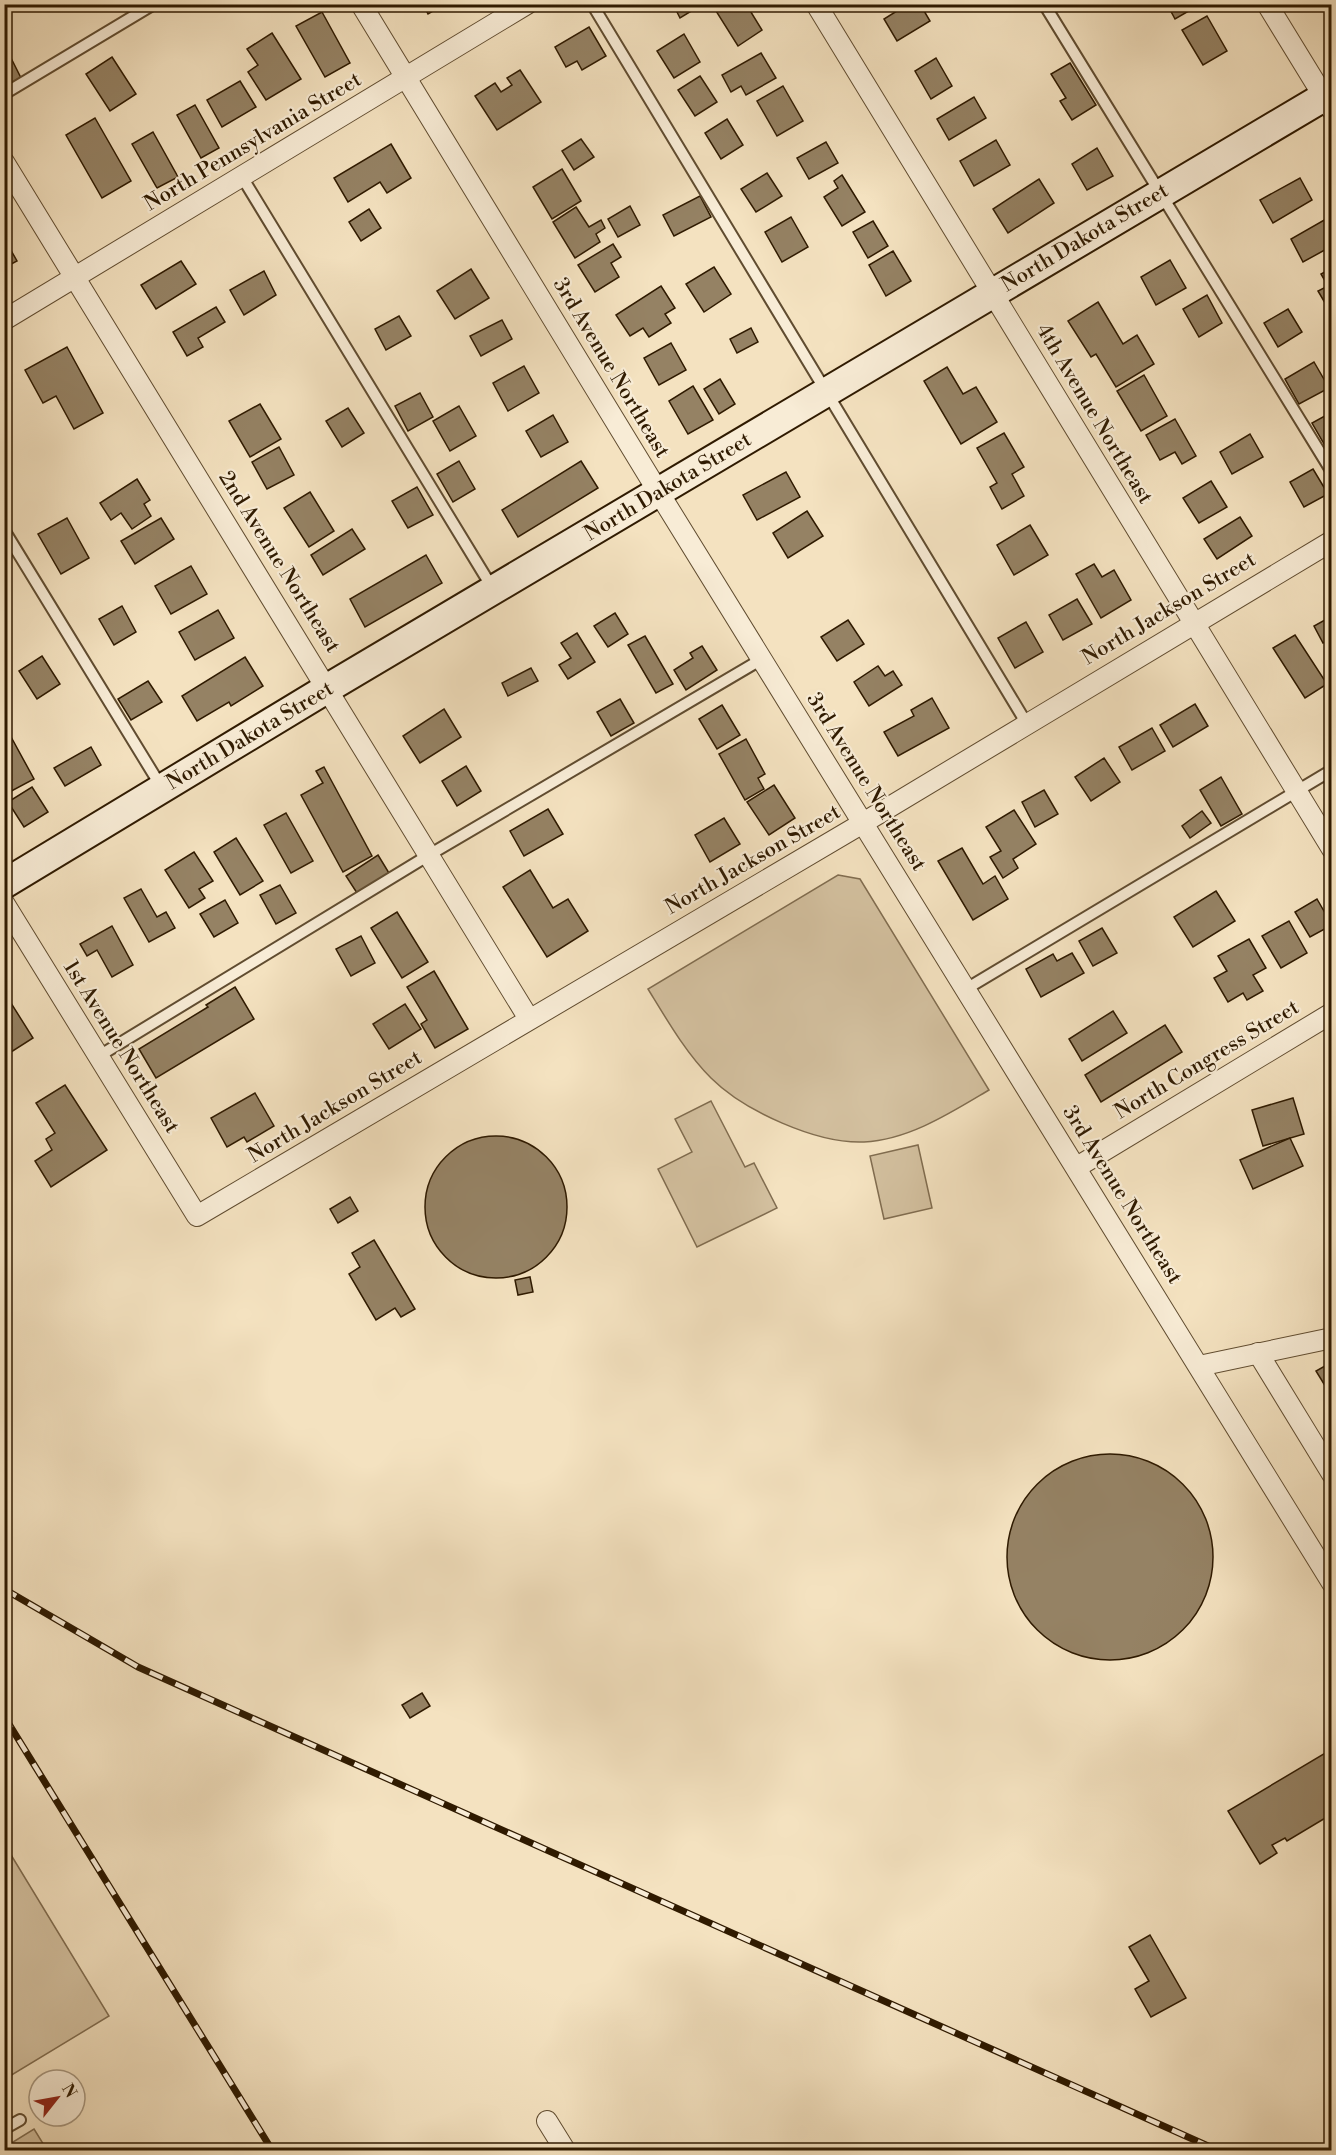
<svg xmlns="http://www.w3.org/2000/svg" width="1336" height="2155" font-family="'Libre Bodoni',serif">
  <style>
    .green { fill: #d3c09f; stroke: #816d50; stroke-width: 1.5 }
    .building { fill: #958264; stroke: #2f1a00; stroke-width: 1.5 }
    .lines { fill: none; stroke-linecap: round; stroke-linejoin: round }
    .lane-casing { stroke: #604c30; stroke-width: 14 }
    .street-casing { stroke: #604c30; stroke-width: 22 }
    .secondary-casing { stroke: #2f1a00; stroke-width: 32 }
    .lane { stroke: #f8ecd6; stroke-width: 10 }
    .street { stroke: #f8ecd6; stroke-width: 20 }
    .secondary { stroke: #f8ecd6; stroke-width: 28 }
    .rail-casing { stroke: #2f1a00; stroke-width: 7 }
    .rail { stroke: #f8ecd6; stroke-width: 4.5; stroke-dasharray: 14; stroke-linecap: butt }
    .labels { text-anchor: middle; dominant-baseline: central; stroke-width: 4.5; stroke-linejoin: round; paint-order: stroke }
    .street-label { font-size: 21px; fill: #2f1a00; stroke: #f8ecd6 }
  </style>
  <rect width="100%" height="100%" fill="#f4e2c0"/>
  <filter id="stains"><feTurbulence type="fractalNoise" baseFrequency=".00333" numOctaves="4"/><feColorMatrix values="0 0 0 0 .2 0 0 0 0 .09 0 0 0 0 .02 0 0 0 .5 -.17"/></filter>
  <radialGradient id="worn" r=".72"><stop offset=".6" stop-color="#630" stop-opacity="0"/><stop offset="1" stop-color="#630" stop-opacity=".3"/></radialGradient>
  <g class="green">
    <path d="M838 875 860 879 989 1090C952 1112 909 1140 864 1142 817 1144 744 1111 711 1078 686 1053 667 1020 648 989Z"/>
    <polygon points="711,1101 745,1167 754,1163 777,1208 697,1247 658,1169 692,1152 675,1119"/>
    <polygon points="918,1145 932,1208 884,1219 870,1156"/>
    <polygon points="5,1845 109,2016 5,2079 4,2079"/>
    <polygon points="34,2129 47,2150 5,2150 5,2147"/>
  </g>
  <g class="building">
    <polygon points="423,4 445,4 428,14"/>
    <polygon points="673,4 703,4 680,18"/>
    <polygon points="726,4 746,4 762,30 738,46 716,11"/>
    <polygon points="908,4 920,4 930,21 897,41 884,19"/>
    <polygon points="1167,4 1199,4 1199,5 1175,19"/>
    <polygon points="322,12 350,63 325,77 296,26"/>
    <polygon points="1207,16 1227,51 1203,65 1182,30"/>
    <polygon points="589,27 606,56 582,70 577,61 566,67 555,47"/>
    <polygon points="272,33 301,79 266,100 248,72 258,65 247,49"/>
    <polygon points="684,34 700,62 674,78 657,51"/>
    <polygon points="761,53 776,78 746,95 741,86 731,92 722,75"/>
    <polygon points="10,56 21,78 4,87 4,59"/>
    <polygon points="112,57 136,94 110,111 86,74"/>
    <polygon points="936,58 952,86 931,99 915,71"/>
    <polygon points="1070,63 1096,105 1072,120 1060,101 1066,98 1051,74"/>
    <polygon points="520,70 541,102 497,130 475,96 495,83 501,92 512,85 507,78"/>
    <polygon points="700,76 717,102 695,116 678,90"/>
    <polygon points="240,81 256,107 222,127 207,100"/>
    <polygon points="783,86 803,121 777,136 757,101"/>
    <polygon points="974,97 986,118 949,140 937,119"/>
    <polygon points="195,105 219,148 201,158 177,115"/>
    <polygon points="95,118 131,181 102,198 66,135"/>
    <polygon points="727,119 743,145 721,159 705,133"/>
    <polygon points="153,132 178,177 157,188 132,144"/>
    <polygon points="581,139 594,157 574,170 562,151"/>
    <polygon points="996,140 1010,165 974,186 960,161"/>
    <polygon points="826,142 838,163 809,179 797,158"/>
    <polygon points="391,144 411,178 387,193 380,182 348,202 334,178"/>
    <polygon points="1097,148 1113,176 1087,190 1072,164"/>
    <polygon points="562,169 581,201 552,219 533,187"/>
    <polygon points="767,173 782,196 756,212 741,189"/>
    <polygon points="842,175 865,212 842,226 824,197 838,188 834,181"/>
    <polygon points="1300,178 1312,200 1273,223 1260,200"/>
    <polygon points="1039,179 1054,203 1008,233 993,209"/>
    <polygon points="700,196 711,217 674,236 663,215"/>
    <polygon points="630,206 640,225 618,237 608,219"/>
    <polygon points="576,207 589,227 601,220 605,228 596,234 600,242 575,258 553,222"/>
    <polygon points="369,209 381,228 361,241 349,222"/>
    <polygon points="791,217 808,247 782,262 765,232"/>
    <polygon points="1326,219 1332,228 1332,246 1303,262 1291,239"/>
    <polygon points="873,221 888,246 868,258 853,232"/>
    <polygon points="4,238 17,261 4,268"/>
    <polygon points="613,244 621,257 611,263 619,277 595,292 578,265"/>
    <polygon points="893,251 911,281 886,296 869,265"/>
    <polygon points="1170,260 1186,288 1156,305 1141,277"/>
    <polygon points="181,261 196,284 156,309 141,285"/>
    <polygon points="714,267 731,294 704,312 686,284"/>
    <polygon points="1332,268 1332,306 1328,308 1318,291 1328,286 1321,274"/>
    <polygon points="471,269 489,298 455,319 437,291"/>
    <polygon points="264,271 276,295 244,315 230,290"/>
    <polygon points="661,286 675,308 665,314 671,323 649,337 643,328 630,336 616,315"/>
    <polygon points="1207,295 1222,323 1199,337 1183,309"/>
    <polygon points="1098,302 1123,344 1137,335 1154,364 1116,387 1096,354 1091,357 1068,321"/>
    <polygon points="216,307 225,322 198,338 203,347 187,356 173,332"/>
    <polygon points="1288,309 1302,332 1278,347 1264,323"/>
    <polygon points="399,316 411,336 386,350 375,329"/>
    <polygon points="502,320 512,339 481,356 470,336"/>
    <polygon points="751,328 758,342 737,353 730,339"/>
    <polygon points="671,343 686,370 659,385 644,358"/>
    <polygon points="67,347 103,413 74,429 56,396 43,403 25,370"/>
    <polygon points="1314,362 1329,388 1299,404 1285,379"/>
    <polygon points="524,366 539,393 508,411 493,383"/>
    <polygon points="947,367 963,394 976,387 997,422 961,444 924,381"/>
    <polygon points="1144,375 1167,416 1141,431 1117,391"/>
    <polygon points="720,379 735,404 719,414 704,389"/>
    <polygon points="693,386 713,420 688,434 669,401"/>
    <polygon points="420,393 433,417 408,431 395,406"/>
    <polygon points="260,404 281,439 250,457 229,421"/>
    <polygon points="459,406 476,436 450,451 433,421"/>
    <polygon points="348,408 364,433 342,447 326,421"/>
    <polygon points="1332,412 1332,446 1327,449 1312,423"/>
    <polygon points="553,415 568,442 541,457 526,431"/>
    <polygon points="1175,419 1196,456 1182,464 1175,452 1160,460 1146,435"/>
    <polygon points="1004,433 1024,467 1012,474 1024,496 1002,509 990,487 997,483 977,448"/>
    <polygon points="1250,434 1263,457 1232,474 1220,452"/>
    <polygon points="279,447 294,475 267,489 252,462"/>
    <polygon points="459,461 475,489 453,502 437,474"/>
    <polygon points="581,461 598,488 518,537 502,510"/>
    <polygon points="1313,469 1328,494 1304,507 1290,482"/>
    <polygon points="786,472 800,497 757,520 743,495"/>
    <polygon points="137,479 150,500 144,504 151,516 132,529 121,513 111,520 100,503"/>
    <polygon points="1211,481 1227,507 1199,523 1183,498"/>
    <polygon points="417,487 433,515 408,528 392,501"/>
    <polygon points="310,492 334,531 309,547 284,508"/>
    <polygon points="807,511 823,536 788,558 773,533"/>
    <polygon points="1240,517 1252,536 1217,559 1204,539"/>
    <polygon points="67,518 89,558 61,574 38,534"/>
    <polygon points="161,518 174,539 135,564 121,541"/>
    <polygon points="1030,525 1048,555 1014,575 997,545"/>
    <polygon points="352,529 365,549 323,575 311,555"/>
    <polygon points="426,555 442,583 365,627 350,599"/>
    <polygon points="1094,564 1102,577 1114,570 1131,600 1101,618 1076,574"/>
    <polygon points="191,566 207,594 171,614 155,586"/>
    <polygon points="1077,599 1092,624 1063,640 1049,615"/>
    <polygon points="122,606 136,632 114,645 99,619"/>
    <polygon points="218,610 234,638 195,660 179,632"/>
    <polygon points="615,613 628,634 608,647 594,626"/>
    <polygon points="1332,616 1332,639 1323,643 1314,626"/>
    <polygon points="848,620 864,644 837,661 821,637"/>
    <polygon points="1026,622 1043,652 1015,668 998,638"/>
    <polygon points="577,633 595,662 568,679 559,665 571,658 561,643"/>
    <polygon points="1295,635 1327,684 1305,698 1273,648"/>
    <polygon points="645,636 673,684 656,693 628,645"/>
    <polygon points="702,646 717,670 686,690 674,670 693,658 690,653"/>
    <polygon points="42,656 60,684 37,699 19,671"/>
    <polygon points="245,657 263,686 231,706 229,702 197,721 182,696"/>
    <polygon points="878,666 885,676 893,671 902,685 869,706 854,682"/>
    <polygon points="531,668 538,681 508,696 502,683"/>
    <polygon points="148,681 162,702 131,720 118,699"/>
    <polygon points="932,698 949,728 898,756 884,732 914,716 911,710"/>
    <polygon points="620,699 634,723 611,736 597,712"/>
    <polygon points="1195,704 1208,726 1173,747 1160,725"/>
    <polygon points="722,705 740,735 717,749 699,719"/>
    <polygon points="444,709 461,737 420,763 403,736"/>
    <polygon points="1152,728 1165,751 1132,770 1119,747"/>
    <polygon points="10,735 34,779 4,795 4,738"/>
    <polygon points="746,739 765,774 758,778 764,789 745,800 719,754"/>
    <polygon points="91,747 101,765 65,786 54,768"/>
    <polygon points="1104,758 1120,782 1091,801 1075,777"/>
    <polygon points="466,766 481,791 457,806 442,781"/>
    <polygon points="324,767 372,856 343,872 301,795 323,783 316,771"/>
    <polygon points="1221,777 1242,814 1221,826 1200,790"/>
    <polygon points="774,785 795,818 769,835 747,802"/>
    <polygon points="32,787 48,812 24,827 8,802"/>
    <polygon points="1044,790 1058,814 1035,827 1022,802"/>
    <polygon points="548,809 563,834 524,856 510,831"/>
    <polygon points="1014,810 1036,844 1013,859 1018,868 1003,878 990,857 1001,851 986,827"/>
    <polygon points="1202,811 1211,823 1190,838 1182,826"/>
    <polygon points="286,813 313,861 291,873 264,825"/>
    <polygon points="724,818 740,844 710,862 695,835"/>
    <polygon points="236,838 263,881 240,895 214,852"/>
    <polygon points="962,848 983,884 995,876 1008,899 973,920 938,861"/>
    <polygon points="194,852 213,881 199,889 205,898 189,908 165,870"/>
    <polygon points="378,855 389,873 357,893 346,876"/>
    <polygon points="530,870 553,908 568,899 588,931 547,957 503,887"/>
    <polygon points="280,885 296,913 276,924 260,895"/>
    <polygon points="141,889 157,917 166,912 175,928 149,942 124,898"/>
    <polygon points="1216,891 1235,921 1193,947 1174,917"/>
    <polygon points="1317,899 1332,925 1310,937 1295,912"/>
    <polygon points="225,900 238,923 214,937 200,914"/>
    <polygon points="397,912 428,962 402,978 371,928"/>
    <polygon points="1289,921 1307,953 1281,968 1262,936"/>
    <polygon points="112,926 133,965 112,977 97,950 87,956 80,944"/>
    <polygon points="1102,928 1117,953 1093,966 1079,941"/>
    <polygon points="361,936 375,963 351,976 336,949"/>
    <polygon points="1249,939 1266,968 1253,975 1263,991 1247,1000 1243,993 1228,1002 1214,978 1227,971 1218,956"/>
    <polygon points="1072,953 1084,973 1041,997 1026,969 1053,954 1057,961"/>
    <polygon points="434,971 468,1029 435,1048 421,1024 427,1020 407,987"/>
    <polygon points="235,987 254,1019 156,1078 139,1049 208,1007 206,1005"/>
    <polygon points="4,992 33,1038 8,1054 4,1049"/>
    <polygon points="405,1004 421,1029 389,1049 373,1024"/>
    <polygon points="1113,1011 1127,1033 1082,1061 1069,1039"/>
    <polygon points="1165,1025 1182,1052 1101,1102 1085,1075"/>
    <polygon points="65,1085 107,1150 51,1187 35,1161 52,1150 46,1139 55,1133 36,1103"/>
    <polygon points="255,1093 274,1126 247,1142 244,1137 227,1147 211,1118"/>
    <polygon points="1293,1098 1304,1134 1263,1146 1252,1110"/>
    <circle cx="496" cy="1207" r="71"/>
    <polygon points="1290,1138 1303,1166 1253,1189 1240,1160"/>
    <polygon points="350,1197 358,1211 338,1223 330,1209"/>
    <polygon points="374,1240 415,1309 401,1317 395,1308 376,1320 349,1274 360,1267 352,1253"/>
    <polygon points="530,1277 533,1292 518,1295 515,1280"/>
    <polygon points="1332,1362 1332,1397 1316,1371"/>
    <circle cx="1110" cy="1557" r="103"/>
    <polygon points="422,1693 430,1706 410,1718 402,1705"/>
    <polygon points="1332,1749 1332,1814 1287,1841 1285,1838 1272,1845 1277,1853 1260,1864 1228,1811"/>
    <polygon points="1150,1935 1186,1998 1151,2017 1135,1989 1149,1981 1129,1947"/>
  </g>
  <g class="lines">
    <g class="lane-casing">
      <g id="lane">
        <polyline points="592,4 1027,724"/>
        <polyline points="1044,4 1332,472"/>
        <polyline points="4,94 154,4"/>
        <polyline points="242,177 493,589"/>
        <polyline points="4,530 162,788"/>
        <polyline points="966,989 1332,770"/>
        <polyline points="99,1056 429,855 762,659"/>
        <polyline points="4,2129 20,2120"/>
      </g>
    </g>
    <g class="street-casing">
      <g id="street">
        <polyline points="361,4 659,493 1332,1583"/>
        <polyline points="816,4 1332,849"/>
        <polyline points="1267,4 1332,110"/>
        <polyline points="4,162 529,1019"/>
        <polyline points="4,320 527,4"/>
        <polyline points="4,903 197,1216 863,823 1332,541"/>
        <polyline points="1077,1167 1332,1013"/>
        <polyline points="1258,1353 1332,1474"/>
        <polyline points="1199,1366 1332,1338"/>
        <polyline points="547,2121 565,2150"/>
      </g>
    </g>
    <g class="secondary-casing">
      <polyline id="secondary" points="4,884 328,688 1332,92"/>
    </g>
    <use href="#lane" class="lane"/>
    <use href="#street" class="street"/>
    <use href="#secondary" class="secondary"/>
    <g class="rail-casing">
      <g id="rail">
        <polyline points="4,1589 138,1667 1217,2150"/>
        <polyline points="4,1716 272,2150"/>
      </g>
    </g>
    <use href="#rail" class="rail"/>
  </g>
  <g class="labels">
    <g class="street-label">
      <text transform="translate(253 142) rotate(-31)">North Pennsylvania Street</text>
      <text transform="translate(1085 238) rotate(-31)">North Dakota Street</text>
      <text transform="translate(611 368) rotate(59)">3rd Avenue Northeast</text>
      <text transform="translate(1094 414) rotate(59)">4th Avenue Northeast</text>
      <text transform="translate(668 487) rotate(-31)">North Dakota Street</text>
      <text transform="translate(279 562) rotate(58)">2nd Avenue Northeast</text>
      <text transform="translate(1169 609) rotate(-31)">North Jackson Street</text>
      <text transform="translate(250 736) rotate(-31)">North Dakota Street</text>
      <text transform="translate(866 782) rotate(58)">3rd Avenue Northeast</text>
      <text transform="translate(753 860) rotate(-30)">North Jackson Street</text>
      <text transform="translate(121 1047) rotate(58)">1st Avenue Northeast</text>
      <text transform="translate(1207 1060) rotate(-31)">North Congress Street</text>
      <text transform="translate(335 1107) rotate(-31)">North Jackson Street</text>
      <text transform="translate(1122 1195) rotate(58)">3rd Avenue Northeast</text>
    </g>
  </g>
  <rect width="1336" height="2155" fill="none" stroke="#f4e2c0" stroke-width="24"/>
  <rect x="6" y="6" width="1324" height="2143" fill="none" stroke="#2f1a00" stroke-width="3"/>
  <rect x="12" y="12" width="1312" height="2131" fill="none" stroke="#2f1a00" stroke-width="1.5"/>
  <g transform="translate(57 2098) rotate(59)"><circle r="28" fill="#f8ecd6" stroke="#a89880" stroke-width="1.5"/>
  <path d="M0-4.5L10 22L0 15L-10 22Z" fill="#8f2418"/>
  <text y="-9" font-size="16" font-weight="bold" text-anchor="middle" fill="#2f1a00">N</text>
  </g>
  <rect width="100%" height="100%" filter="url(#stains)"/>
  <rect width="100%" height="100%" fill="url(#worn)"/>
</svg>
